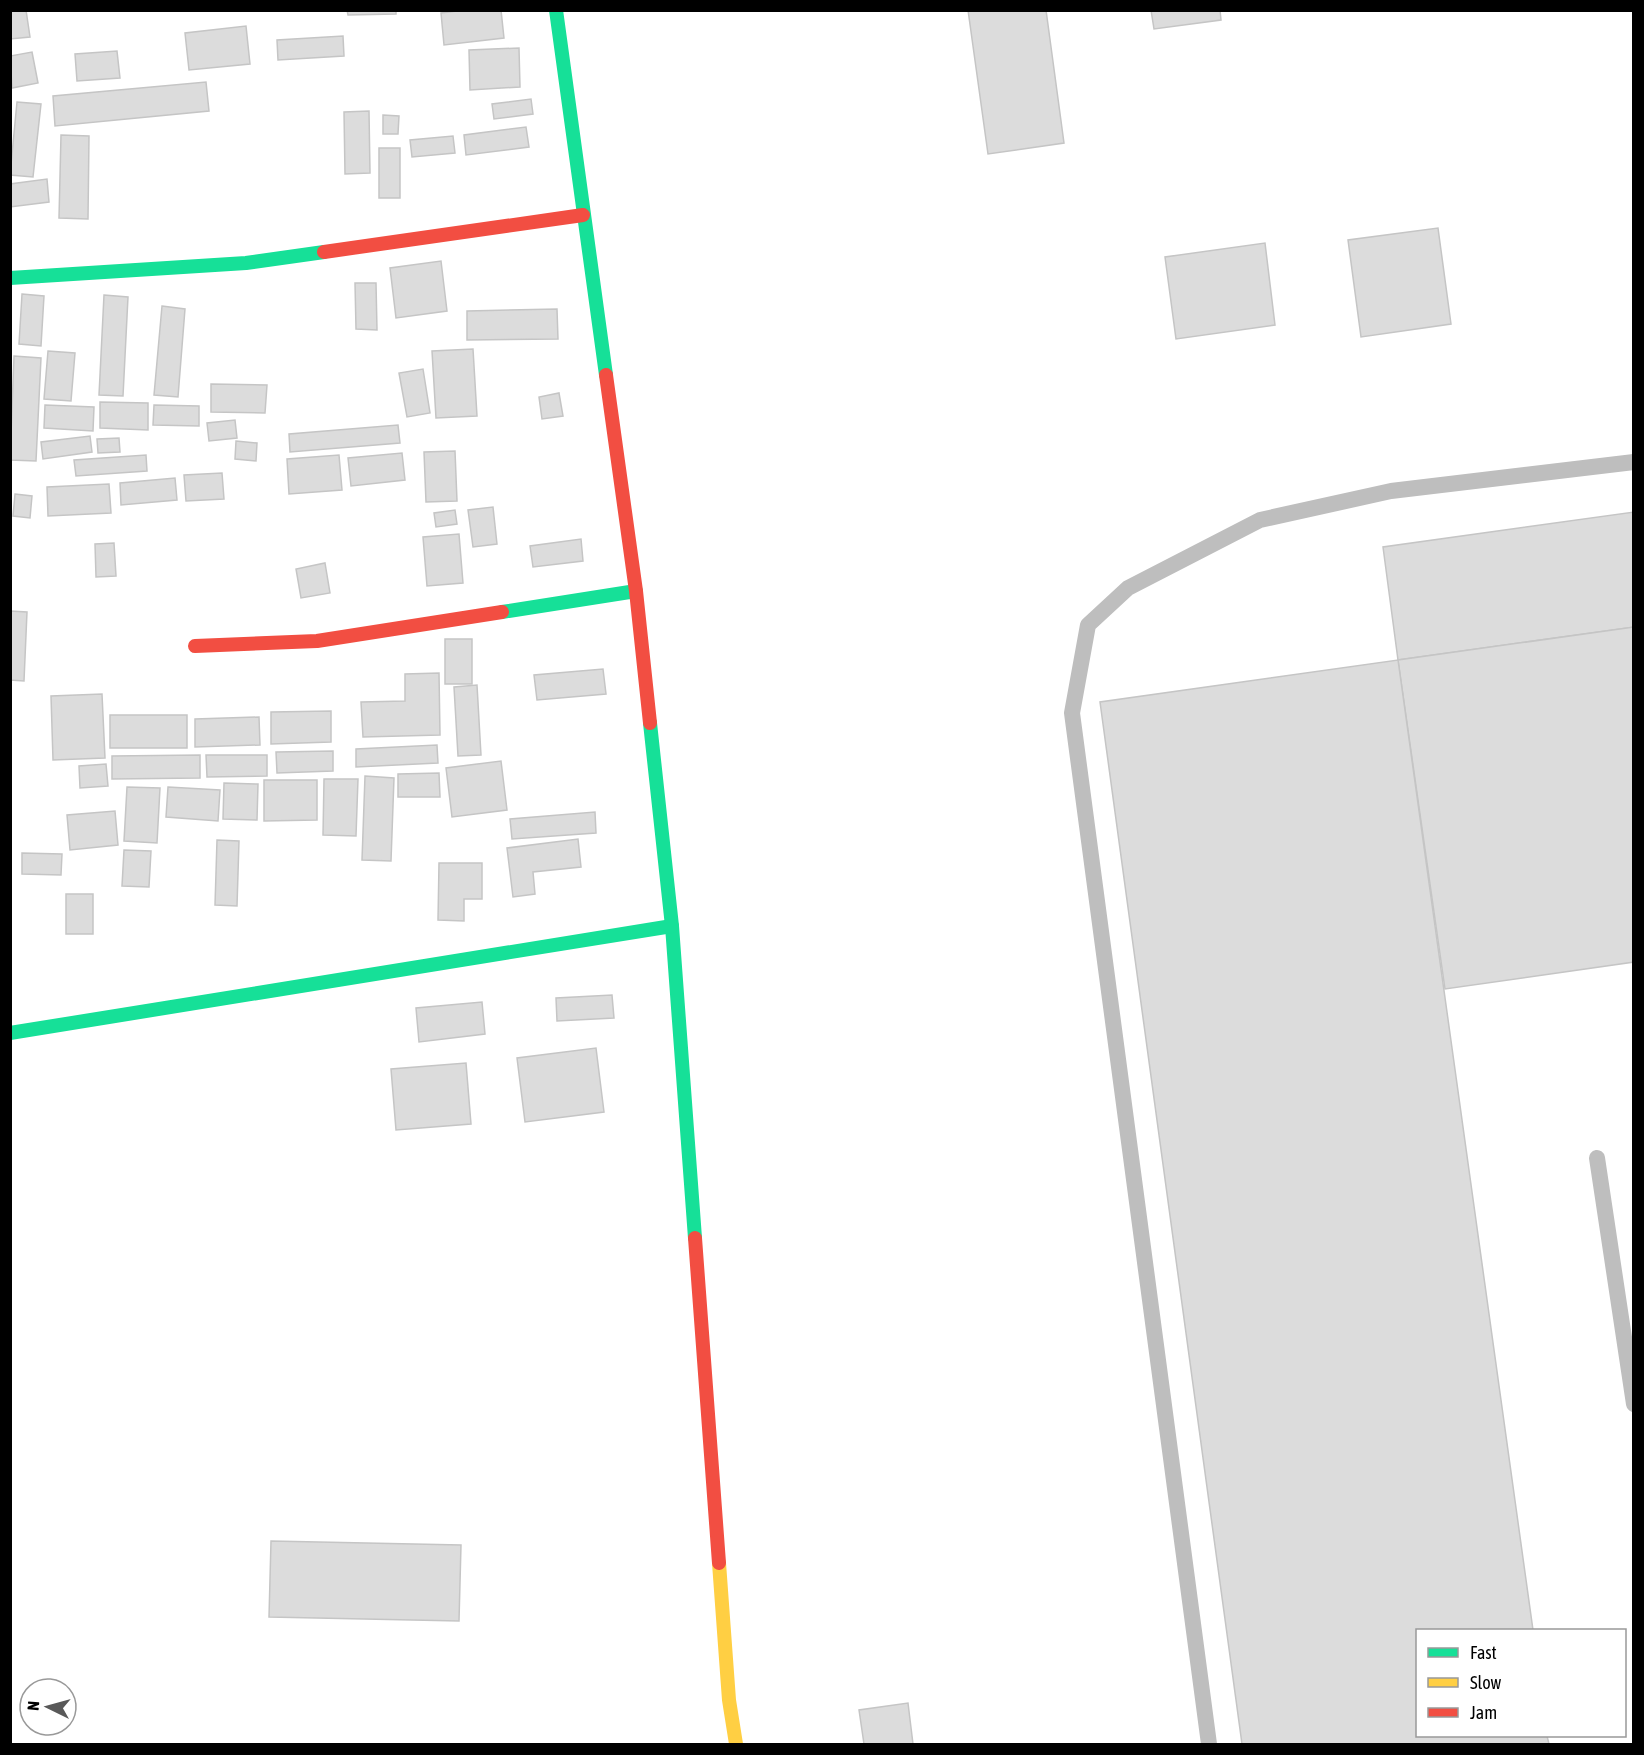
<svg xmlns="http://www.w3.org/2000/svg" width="1644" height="1755" font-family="'Asap Condensed',sans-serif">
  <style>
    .building { fill: #dcdcdc; stroke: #c5c5c5; stroke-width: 1.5 }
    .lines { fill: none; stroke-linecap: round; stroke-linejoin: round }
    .lane { stroke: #bebebe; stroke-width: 16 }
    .fast { stroke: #16e098; stroke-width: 14 }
    .slow { stroke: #ffcf43; stroke-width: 14 }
    .jam { stroke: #f24e42; stroke-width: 14 }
  </style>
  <rect width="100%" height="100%" fill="#fff"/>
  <g class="building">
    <polygon points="10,10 26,10 30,37 10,39"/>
    <polygon points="347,10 396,10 396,14 348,15"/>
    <polygon points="465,10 501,10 504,38 444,45 441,13"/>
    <polygon points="968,10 1046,10 1064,143 988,154"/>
    <polygon points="1151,10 1220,10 1221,20 1154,29"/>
    <polygon points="246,26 250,64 189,70 185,33"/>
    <polygon points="343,36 344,56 278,60 277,40"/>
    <polygon points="519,48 520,87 470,90 469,50"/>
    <polygon points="117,51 120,78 77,81 75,54"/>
    <polygon points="32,52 38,83 12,88 10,56"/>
    <polygon points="206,82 209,111 55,126 53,96"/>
    <polygon points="531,99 533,114 494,119 492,104"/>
    <polygon points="17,102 41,104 33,177 10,175"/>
    <polygon points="369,111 370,173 345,174 344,112"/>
    <polygon points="383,115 399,116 398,134 383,134"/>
    <polygon points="526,127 529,147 466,155 464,135"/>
    <polygon points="61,135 89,136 88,219 59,218"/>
    <polygon points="453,136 455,153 412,157 410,140"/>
    <rect x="379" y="148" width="21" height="50"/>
    <polygon points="47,179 49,202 10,207 10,184"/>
    <polygon points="1438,228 1451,324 1361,337 1348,240"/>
    <polygon points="1265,243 1275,325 1176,339 1165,257"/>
    <polygon points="441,261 447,311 396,318 390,268"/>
    <polygon points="355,283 376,283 377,330 356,329"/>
    <polygon points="22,294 44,296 41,346 19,344"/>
    <polygon points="104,295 128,297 123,396 99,395"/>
    <polygon points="162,306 185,309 178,397 154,395"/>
    <polygon points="557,309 558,339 467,340 467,311"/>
    <polygon points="473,349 477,416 436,418 432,351"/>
    <polygon points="48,351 75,353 71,401 44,399"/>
    <polygon points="14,356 41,358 36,461 10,460"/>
    <polygon points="423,369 430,413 407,417 399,373"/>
    <polygon points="211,384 267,385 265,413 211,412"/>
    <polygon points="559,393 563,416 542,419 539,397"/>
    <polygon points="100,402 148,403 148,430 100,428"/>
    <polygon points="45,405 94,407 93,431 44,428"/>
    <polygon points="154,405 199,406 199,426 153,425"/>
    <polygon points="235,420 237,438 209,441 207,423"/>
    <polygon points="398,425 400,443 290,452 289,434"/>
    <polygon points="90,436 92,452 43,459 41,442"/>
    <polygon points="119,438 120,452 98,453 97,439"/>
    <polygon points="236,441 257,443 256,461 235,459"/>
    <polygon points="455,451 457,501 426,502 424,452"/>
    <polygon points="402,453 405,480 351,486 348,458"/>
    <polygon points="146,455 147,471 76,476 74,460"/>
    <polygon points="339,455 342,490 289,494 287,459"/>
    <polygon points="222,473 224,499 186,501 184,475"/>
    <polygon points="175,478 177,500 121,505 120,483"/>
    <polygon points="109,484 111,513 48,516 47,487"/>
    <polygon points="15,494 32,496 30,518 13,516"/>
    <polygon points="493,507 497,544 473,547 468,510"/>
    <polygon points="455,510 457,524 436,527 434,513"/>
    <polygon points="1634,512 1634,627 1398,660 1383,547"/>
    <polygon points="459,534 463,583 427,586 423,537"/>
    <polygon points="581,539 583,561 533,567 530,546"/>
    <polygon points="114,543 116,576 96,577 95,544"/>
    <polygon points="325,563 330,593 301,598 296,569"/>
    <polygon points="10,611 27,612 24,681 10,680"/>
    <polygon points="1634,627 1634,962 1445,989 1398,660"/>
    <rect x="445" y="639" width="27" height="45"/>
    <polygon points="1398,660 1533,1630 1418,1630 1418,1736 1547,1736 1549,1744 1242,1744 1100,702"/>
    <polygon points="603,669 606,694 537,700 534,675"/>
    <polygon points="439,673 440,735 363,737 361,702 405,701 405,674"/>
    <polygon points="477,685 481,755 458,756 454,687"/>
    <polygon points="102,694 105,758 53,760 51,696"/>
    <polygon points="331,711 331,742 271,744 271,712"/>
    <rect x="110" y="715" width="77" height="33"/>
    <polygon points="259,717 260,745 195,747 195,719"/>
    <polygon points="437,745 438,763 356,767 356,749"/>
    <polygon points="333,751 333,771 277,773 276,752"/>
    <polygon points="200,755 200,778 112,779 112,756"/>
    <polygon points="206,755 267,755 267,776 207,777"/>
    <polygon points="501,761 507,810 452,817 446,768"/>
    <polygon points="106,764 108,786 80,788 79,766"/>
    <polygon points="439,773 440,797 398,797 398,774"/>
    <polygon points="365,776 394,778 391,861 362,860"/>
    <polygon points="324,779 358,779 356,836 323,835"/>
    <polygon points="264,780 317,780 317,820 264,821"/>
    <polygon points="224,783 258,784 257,820 223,819"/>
    <polygon points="127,787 160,788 157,843 124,841"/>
    <polygon points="168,787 220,790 218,821 166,817"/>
    <polygon points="115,811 118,845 70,850 67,815"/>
    <polygon points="595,812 596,833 512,839 510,819"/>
    <polygon points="578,839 581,867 533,872 535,894 513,897 507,848"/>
    <polygon points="217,840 239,841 237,906 215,905"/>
    <polygon points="124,850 151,851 149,887 122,886"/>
    <polygon points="22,853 62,854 61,875 22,874"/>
    <polygon points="439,863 482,863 482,899 464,899 464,921 438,920"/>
    <rect x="66" y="894" width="27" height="40"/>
    <polygon points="612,995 614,1018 557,1021 556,998"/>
    <polygon points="482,1002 485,1034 419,1042 416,1008"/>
    <polygon points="596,1048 604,1112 525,1122 517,1058"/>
    <polygon points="466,1063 471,1124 396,1130 391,1069"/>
    <polygon points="271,1541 461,1545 459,1621 269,1617"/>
    <polygon points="908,1703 913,1744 864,1744 859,1710"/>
  </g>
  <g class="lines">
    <g class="lane">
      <polyline points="1597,1158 1634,1404"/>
      <polyline points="1209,1744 1072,713 1088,625 1128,588 1260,520 1391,491 1634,462"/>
    </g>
    <g class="fast">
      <polyline points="556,10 606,375"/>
      <polyline points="10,278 246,263 324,252"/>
      <polyline points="502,612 636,591"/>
      <polyline points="650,723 672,926 695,1238"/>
      <polyline points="10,1033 672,926"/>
    </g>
    <polyline class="slow" points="719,1563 729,1700 736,1744"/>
    <g class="jam">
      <polyline points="324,252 583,215"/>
      <polyline points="606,375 636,591 650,723"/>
      <polyline points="195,646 317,641 502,612"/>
      <polyline points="695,1238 719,1563"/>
    </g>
  </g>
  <rect width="1644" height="1755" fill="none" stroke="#000000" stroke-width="24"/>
  <rect x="1416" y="1629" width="210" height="108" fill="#ffffff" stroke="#999999" stroke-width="1.5"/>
  <rect x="1428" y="1648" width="30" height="9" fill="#16e098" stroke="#999999" stroke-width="1.5"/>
  <text x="1470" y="1659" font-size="18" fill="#000000">Fast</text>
  <rect x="1428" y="1678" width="30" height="9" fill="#ffcf43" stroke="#999999" stroke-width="1.5"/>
  <text x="1470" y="1689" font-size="18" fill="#000000">Slow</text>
  <rect x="1428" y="1708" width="30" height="9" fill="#f24e42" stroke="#999999" stroke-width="1.5"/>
  <text x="1470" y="1719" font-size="18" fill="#000000">Jam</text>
  <g transform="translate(48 1707) rotate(275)"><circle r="28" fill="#ffffff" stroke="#999999" stroke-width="1.5"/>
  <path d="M0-4.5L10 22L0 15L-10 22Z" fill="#595959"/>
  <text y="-9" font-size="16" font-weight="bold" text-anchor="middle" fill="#000000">N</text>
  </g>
</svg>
